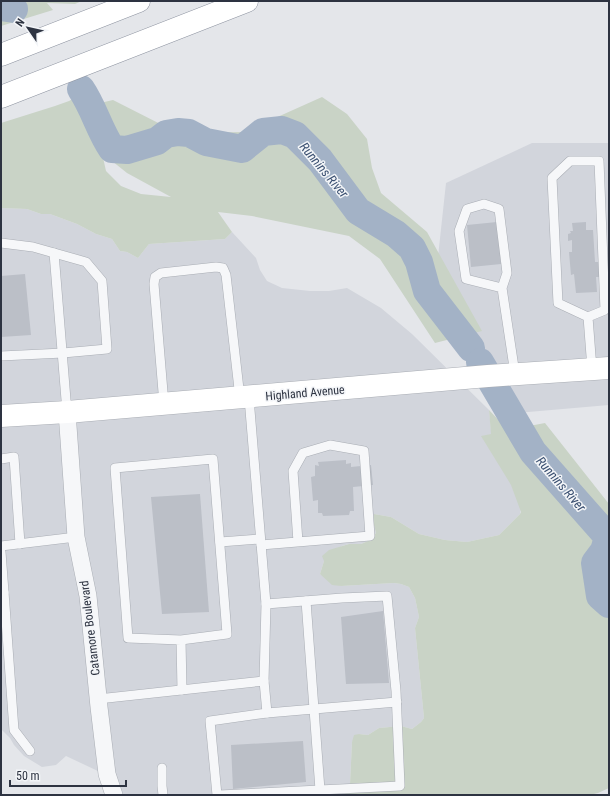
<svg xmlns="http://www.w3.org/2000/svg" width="610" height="796" font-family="'Roboto Condensed',sans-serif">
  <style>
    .built { fill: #d2d5dc }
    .green { fill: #c9d3c6; fill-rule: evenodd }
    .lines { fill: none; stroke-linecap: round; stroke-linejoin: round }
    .river { stroke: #a3b2c6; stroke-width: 28 }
    .building { fill: #bbbfc7 }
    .lane-casing { stroke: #a9adb4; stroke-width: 10 }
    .street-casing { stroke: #a9adb4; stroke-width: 18 }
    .secondary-casing { stroke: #a9adb4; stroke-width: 23 }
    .highway-casing { stroke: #8d93a0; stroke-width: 23 }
    .lane { stroke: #f6f7f9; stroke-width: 9 }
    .street { stroke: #f6f7f9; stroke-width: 17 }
    .secondary { stroke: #fff; stroke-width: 22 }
    .highway { stroke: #fff; stroke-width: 22 }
    .labels { text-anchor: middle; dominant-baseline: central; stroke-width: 3; stroke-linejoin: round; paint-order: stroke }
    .street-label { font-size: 12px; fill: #2d3341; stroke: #f3f5f8 }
    .water-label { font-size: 13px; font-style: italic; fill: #3b5071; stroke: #f3f5f8 }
  </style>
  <rect width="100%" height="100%" fill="#e4e6ea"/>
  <g class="built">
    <polygon points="532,143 609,143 609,405 506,414 437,266 446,183"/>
    <polygon points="1,208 27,209 41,214 50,214 77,224 96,234 112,239 120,251 127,252 138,258 149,244 225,239 232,232 256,258 260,270 267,281 282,288 310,291 329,291 347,288 381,308 412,334 489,410 492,440 526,482 520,514 499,535 467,542 445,540 419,534 391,517 374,514 373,521 376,533 368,541 361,544 349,544 342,546 324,561 320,574 341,586 394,583 401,584 409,587 415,598 419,617 415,628 424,718 421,722 412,729 401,726 379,728 368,735 359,734 352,742 350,784 345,795 112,795 100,772 66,756 56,765 42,767 24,756 14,745 10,738 1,729"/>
  </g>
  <g class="green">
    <polygon points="1,1 82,1 75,4 47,3 53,10 1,26"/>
    <path d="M94 87 99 95 100 103 113 100 178 133 244 132 322 97 347 114 367 139 372 168 381 193 427 232 482 331 435 343 380 259 349 236 252 216 218 212 232 232 225 239 149 244 138 258 127 252 120 251 112 239 96 234 77 224 50 214H41L27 209 1 208V123L55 106 69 101ZM102 153 127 173 171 197 141 194 121 186 106 171Z"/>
    <polygon points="489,410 508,430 545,423 609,504 609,788 598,793 590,795 299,795 345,794 350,784 352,742 354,735 359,734 368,735 379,728 401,726 412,729 421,722 424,718 415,628 419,617 415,598 409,587 401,584 394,583 341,586 332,585 320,574 324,561 322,556 329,550 349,544 361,544 368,541 376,533 373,521 374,514 391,517 419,534 445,540 467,542 499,535 520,514 521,512 511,485 481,436 491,434"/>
  </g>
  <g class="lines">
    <g class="river">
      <polyline points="1,7 14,9"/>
      <path d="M81 89C94 108 99 130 112 149L127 150 157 141 166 134 178 132 189 133 206 142 242 149 263 132 282 130 295 135 320 160 358 211 396 234 412 248 419 262 427 291 471 348"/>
      <polyline points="480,362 533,452 608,537 604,551 595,563 600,596 609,604"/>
    </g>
  </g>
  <g class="building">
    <polygon points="497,222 501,264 471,267 467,225"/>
    <polygon points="586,222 586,230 593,230 595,262 599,262 600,277 596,277 597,292 576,293 574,274 571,275 569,252 572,252 572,240 568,241 568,234 571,233 570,231 573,231 572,223"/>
    <polygon points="25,274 31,335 1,337 1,276"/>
    <polygon points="346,460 346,464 351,463 351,467 371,465 373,485 353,487 354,511 350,511 349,515 323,516 322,513 318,513 318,500 313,501 311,477 315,476 315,465 319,466 318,462"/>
    <polygon points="200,494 209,612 162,614 151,497"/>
    <polygon points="383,611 389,683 346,684 341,617"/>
    <polygon points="303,741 306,782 233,789 231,745"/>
  </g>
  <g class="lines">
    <g class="lane-casing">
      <g id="lane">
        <polyline points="1,243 33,247 86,262 102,281 107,349 63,353 1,356"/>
        <polyline points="54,253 67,412"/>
        <polyline points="502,288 466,279 459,231 467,209 484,204 499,209 507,273 502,288 515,374"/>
        <polyline points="588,317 558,303 552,178 570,161 599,161 605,310 588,317 592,369"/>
        <polyline points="249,398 266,604"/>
        <polyline points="164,404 154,284 155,277 161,273 216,267 223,268 226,275 240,398"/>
        <polyline points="1,459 14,457 20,544"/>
        <polyline points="220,542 260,539"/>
        <polyline points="261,545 370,536 364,451 330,445 303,453 293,471 298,542"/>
        <polyline points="1,546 76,537"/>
        <polyline points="1,552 4,592 1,593"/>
        <polyline points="4,592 14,730 30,751"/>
        <polyline points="306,601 320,790"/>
        <polyline points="181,640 128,638 115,468 213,459 227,634 181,640 182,690"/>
        <polyline points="98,699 264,681"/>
        <polyline points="267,713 397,702"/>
        <polyline points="162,768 162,786 163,795"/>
        <polyline points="217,795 210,721 267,713 264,681 266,604 342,598 387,596 396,691 400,786 219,795"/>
      </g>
    </g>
    <g class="street-casing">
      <polyline id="street" points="67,412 76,537 88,596 99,707 107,774 114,795"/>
    </g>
    <g class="secondary-casing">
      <polyline id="secondary" points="1,416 67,412 488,376 609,368"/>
    </g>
    <g class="highway-casing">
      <g id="highway">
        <polyline points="1,55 139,1"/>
        <polyline points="1,97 247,1"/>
      </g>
    </g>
    <use href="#lane" class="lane"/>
    <use href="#street" class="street"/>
    <use href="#secondary" class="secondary"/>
    <use href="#highway" class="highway"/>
  </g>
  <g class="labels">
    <g class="street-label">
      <text transform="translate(305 393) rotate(-5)">Highland Avenue</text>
      <text transform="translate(90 628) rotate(-97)">Catamore Boulevard</text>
    </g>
    <g class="water-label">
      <text transform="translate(324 170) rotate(50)">Runnins River</text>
      <text transform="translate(561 484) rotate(49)">Runnins River</text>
    </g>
  </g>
  <rect width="610" height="796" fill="none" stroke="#2d3341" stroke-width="4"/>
  <g transform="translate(28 28) rotate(304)" stroke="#f3f5f8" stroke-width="3" paint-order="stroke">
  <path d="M0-3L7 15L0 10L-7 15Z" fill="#2d3341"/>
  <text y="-6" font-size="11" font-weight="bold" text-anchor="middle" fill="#2d3341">N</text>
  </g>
  <path d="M10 780v6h116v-6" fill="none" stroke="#2d3341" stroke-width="2"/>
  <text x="16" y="780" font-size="12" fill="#2d3341" stroke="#f3f5f8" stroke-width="3" paint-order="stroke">50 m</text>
</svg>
